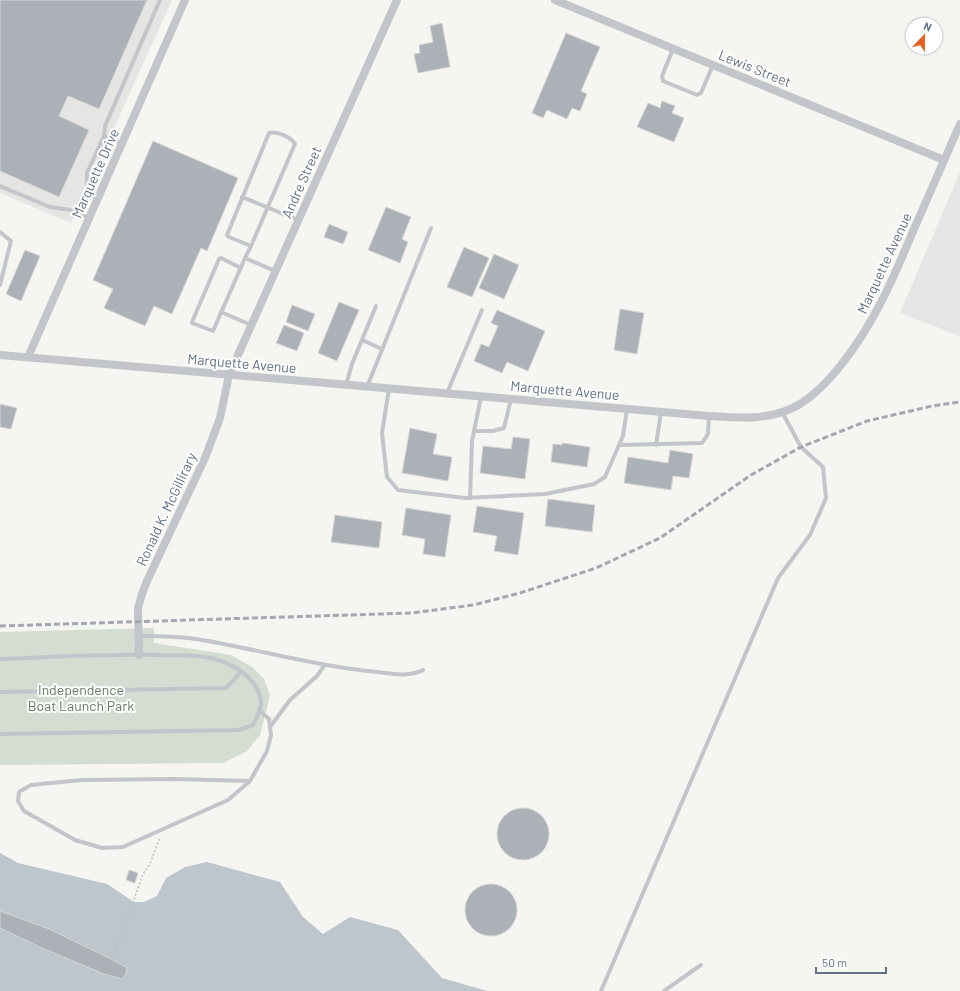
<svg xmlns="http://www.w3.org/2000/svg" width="960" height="991" font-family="Barlow,sans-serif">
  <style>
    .built { fill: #e5e6e4 }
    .green { fill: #d5dcd2 }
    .water { fill: #bdc6cd }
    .building { fill: #abb1b7; stroke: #d6d6d4 }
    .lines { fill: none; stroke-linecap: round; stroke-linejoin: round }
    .path { stroke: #bcbec0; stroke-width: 1.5; stroke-dasharray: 2 2; stroke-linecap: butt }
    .lane { stroke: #c2c5c9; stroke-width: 4 }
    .street { stroke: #c2c5c9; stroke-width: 8 }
    .rail { stroke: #a3a8ae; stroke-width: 3; stroke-dasharray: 6 3; stroke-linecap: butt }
    .labels { text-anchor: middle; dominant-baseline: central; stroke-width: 4; stroke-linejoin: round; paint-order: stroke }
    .street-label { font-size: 14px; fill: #647282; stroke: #fff }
    .park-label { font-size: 14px; fill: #657963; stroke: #fff }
  </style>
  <rect width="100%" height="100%" fill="#f5f5f1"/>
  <g class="built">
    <polygon points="0,0 172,0 71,223 0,193"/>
    <polygon points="960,172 960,336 900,313"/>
  </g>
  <polygon class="green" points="154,628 154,643 231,655 252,667 264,679 270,696 260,735 247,751 223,763 0,765 0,632"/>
  <polygon class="water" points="0,853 18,863 107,884 134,902 144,902 157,896 166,878 185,867 207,862 280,882 303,917 323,934 350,917 398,930 442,978 487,991 0,991"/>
  <g class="building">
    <polygon points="0,0 147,0 99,109 68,96 59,116 89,130 59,197 0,171"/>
    <polygon points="442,23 450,67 418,73 414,54 420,53 419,45 433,42 430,26"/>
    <polygon points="566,33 600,47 581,91 587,94 580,111 572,108 567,119 547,110 543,118 532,113"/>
    <polygon points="662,101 675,106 672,113 684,118 674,142 637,127 648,103 660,108"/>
    <polygon points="153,141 238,178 207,251 201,248 172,314 154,306 145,326 104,308 113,289 93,280"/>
    <polygon points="386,207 411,217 402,239 408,242 400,263 368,250"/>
    <polygon points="329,224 348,232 343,244 324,237"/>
    <polygon points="464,247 489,258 472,297 447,287"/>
    <polygon points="25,250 40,256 21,301 6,294"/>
    <polygon points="494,254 519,265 504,299 479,288"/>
    <polygon points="339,302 359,310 337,361 318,353"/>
    <polygon points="292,305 315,314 308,331 286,322"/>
    <polygon points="620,309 644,313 637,354 614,350"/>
    <polygon points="497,310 545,331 528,371 507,362 502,373 474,361 481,344 489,347 498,326 491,323"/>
    <polygon points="284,325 304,333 297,351 276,343"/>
    <polygon points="0,404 17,408 11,429 0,427"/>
    <polygon points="410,428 437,434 433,454 452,457 448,481 402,473"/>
    <polygon points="513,437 530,439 525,479 480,473 483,446 511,449"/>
    <polygon points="562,443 590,447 587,467 551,462 553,444 562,445"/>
    <polygon points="670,450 693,454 689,478 673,476 671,490 624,483 628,457 668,463"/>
    <polygon points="548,499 595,505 592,532 545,526"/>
    <polygon points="477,506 524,513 518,555 494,551 497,536 473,532"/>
    <polygon points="406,508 451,515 445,557 423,554 425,539 402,535"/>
    <polygon points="335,515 382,522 379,548 331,542"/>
    <circle cx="523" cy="834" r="26"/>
    <polygon points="129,870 138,873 135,883 126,880"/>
    <circle cx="491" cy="910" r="26"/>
    <polygon points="0,911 49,929 111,959 127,968 126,974 122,979 104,974 42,948 0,928"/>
  </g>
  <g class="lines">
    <polyline class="path" points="111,959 117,946 118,945 143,874 150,864 160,837"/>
    <g class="lane">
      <polyline points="673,49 662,76 663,81 697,95 701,93 713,65"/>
      <polyline points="122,144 104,136 105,126 160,0"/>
      <polyline points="0,186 50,207 71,210 89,218"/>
      <polyline points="242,197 298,220"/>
      <polyline points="98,198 88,193 87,191 87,173 104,136"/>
      <polyline points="0,232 11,241 0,285"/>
      <path d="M251 246 229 237 227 235 269 133C277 131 291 137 295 144L251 246 245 258 275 271"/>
      <polyline points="241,268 221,258 219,259 192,322 192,323 213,331 245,258"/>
      <polyline points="221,312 251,325"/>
      <polyline points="362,340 382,349"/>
      <polyline points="346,385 352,364 376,306"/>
      <polyline points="367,387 431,228"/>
      <polyline points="389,388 382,433 387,477 398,490 465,498 545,494 594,484 605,477 623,436 627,409"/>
      <polyline points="447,393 482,310"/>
      <polyline points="474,431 493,431 504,428 511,399"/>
      <polyline points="619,445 702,443 708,434 709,416"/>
      <polyline points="656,445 661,412"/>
      <polyline points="470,498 472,441 481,397"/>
      <path d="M139 636C160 636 181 636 202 640 261 650 319 667 378 672 393 674 410 677 423 670"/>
      <path d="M0 659C53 657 105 654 158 655 178 656 199 654 218 660 237 666 260 681 261 703 261 711 256 719 253 725L239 730 0 734"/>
      <polyline points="0,692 226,688 241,672"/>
      <polyline points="270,727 290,700 317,676 324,666"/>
      <polyline points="250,781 173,779 82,780 31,785 19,792 18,801 24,811 75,840 102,848 123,847 228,800 250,781 267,751 271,735 269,719 259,710"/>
      <polyline points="601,991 778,578 810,535 826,498 823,467 801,447 782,412"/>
      <polyline points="664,991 701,965"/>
    </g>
    <g class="street">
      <polyline points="555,0 944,160"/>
      <path d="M0 355 709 416C740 418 772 421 800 404 816 394 830 379 841 365 874 324 894 277 914 229 929 194 945 159 960 124"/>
      <polyline points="28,357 185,0"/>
      <polyline points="139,655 138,608 142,594 147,581 205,458 220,418 229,375 397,0"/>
    </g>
    <polyline class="rail" points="0,626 412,613 473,605 520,593 596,568 660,538 751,475 801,447 867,421 932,406 960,402"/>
  </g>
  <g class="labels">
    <g class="street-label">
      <text transform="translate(755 68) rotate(22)">Lewis Street</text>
      <text transform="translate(95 173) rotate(-66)">Marquette Drive</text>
      <text transform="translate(301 182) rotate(-66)">Andre Street</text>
      <text transform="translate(884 263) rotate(-65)">Marquette Avenue</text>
      <text transform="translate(242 363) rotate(5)">Marquette Avenue</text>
      <text transform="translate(565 390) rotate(5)">Marquette Avenue</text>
      <text transform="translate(166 509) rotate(-65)">Ronald K. McGillirary</text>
    </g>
    <g class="park-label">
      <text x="81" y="689">Independence<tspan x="81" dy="16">Boat Launch Park</tspan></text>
    </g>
  </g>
  <g transform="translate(924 36) rotate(22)"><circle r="19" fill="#ffffff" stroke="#c1c7cd"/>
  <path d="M0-3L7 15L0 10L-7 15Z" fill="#e26223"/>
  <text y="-6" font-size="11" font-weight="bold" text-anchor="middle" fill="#647282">N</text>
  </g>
  <path d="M816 967v6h70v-6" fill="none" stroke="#647282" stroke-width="2"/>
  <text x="822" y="967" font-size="12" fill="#647282" stroke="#ffffff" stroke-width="3" paint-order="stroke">50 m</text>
</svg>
